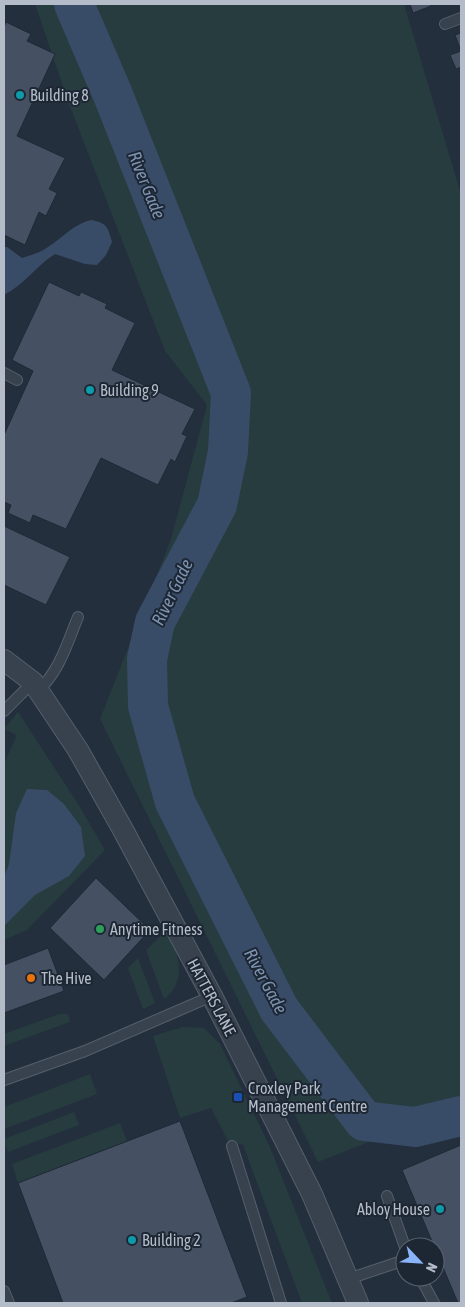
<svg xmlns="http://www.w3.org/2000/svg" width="465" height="1307" font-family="'Asap Condensed',sans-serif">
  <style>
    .green { fill: #263c3f }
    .water { fill: #394c67 }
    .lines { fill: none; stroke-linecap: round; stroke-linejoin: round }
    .river { stroke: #394c67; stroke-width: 40 }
    .building { fill: #455162; stroke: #1f2835 }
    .service-casing { stroke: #565f6c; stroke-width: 12 }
    .minor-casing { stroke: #565f6c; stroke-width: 22 }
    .service { stroke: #38414e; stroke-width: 10 }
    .minor { stroke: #38414e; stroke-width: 20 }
    .culture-dot { fill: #0f9aa8; stroke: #1d2633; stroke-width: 2 }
    .leisure-dot { fill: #2e9e5b; stroke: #1d2633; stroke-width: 2 }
    .food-dot { fill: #e8710a; stroke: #1d2633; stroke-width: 2 }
    .transit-dot { fill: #1a4fb4; stroke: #1d2633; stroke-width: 2 }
    .labels { text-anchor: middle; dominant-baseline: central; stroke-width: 4; stroke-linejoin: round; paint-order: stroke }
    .poi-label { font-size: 16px; fill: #b4bcc9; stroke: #1d2633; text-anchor: start }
    .street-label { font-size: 16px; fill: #b4bcc9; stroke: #1d2633 }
    .water-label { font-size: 18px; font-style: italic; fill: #7c92b1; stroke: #1d2633 }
  </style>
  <rect width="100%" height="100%" fill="#242f3e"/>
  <g class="green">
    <polygon points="35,4 404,4 461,194 461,1106 318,1162 100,719 171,539 207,405 165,351 69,104"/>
    <polygon points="18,712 80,807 105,850 27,930 4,940 4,764 16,737 15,734 4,729"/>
    <path d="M166 931C179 953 188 981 164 999L146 950Z"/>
    <polygon points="138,958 155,1003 143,1009 128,968"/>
    <polygon points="59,1014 67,1014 69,1016 70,1022 4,1046 4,1034"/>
    <polygon points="183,1027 204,1028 220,1044 270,1147 332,1303 302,1303 243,1145 228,1141 211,1108 180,1118 153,1036"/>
    <polygon points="90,1074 97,1094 4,1129 4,1107"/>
    <polygon points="74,1112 79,1125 8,1152 4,1143 4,1139"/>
    <polygon points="120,1123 127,1141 18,1183 12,1164"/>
  </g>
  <g class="water">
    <path d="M91 220C107 223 108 227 112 242L106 255 97 265 85 264 55 254C36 266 24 285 4 295V247H7L22 258C31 255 40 253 48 247 64 237 72 225 91 220Z"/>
    <polygon points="27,789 47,790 64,804 81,827 85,856 69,876 35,895 4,926 4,877 9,864 16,813"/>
  </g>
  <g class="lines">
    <polyline class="river" points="74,4 113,95 231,393 228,452 217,505 155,622 147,659 148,706 175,802 279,1009 364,1121 415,1127 461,1116"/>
  </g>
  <g class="building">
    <polygon points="410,4 430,4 431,6 413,13"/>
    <polygon points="6,22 31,34 27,41 55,54 17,136 65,158 49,189 57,193 46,216 39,212 25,245 4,235 4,27"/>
    <polygon points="461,33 461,51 455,35"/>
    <polygon points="461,51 461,67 456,69 450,55"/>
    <polygon points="49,282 79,296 81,292 107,304 105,308 135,323 112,370 195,409 182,434 187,436 175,462 171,459 158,485 101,458 66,529 33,515 30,523 8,513 11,505 4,502 4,435 33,371 12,360"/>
    <polygon points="4,526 70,557 46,605 4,585"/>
    <polygon points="96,878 150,930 104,980 50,928"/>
    <polygon points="48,948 64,991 4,1013 4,965"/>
    <polygon points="180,1121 247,1297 231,1303 63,1303 18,1183"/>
    <polygon points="461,1145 461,1303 458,1303 402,1170"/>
  </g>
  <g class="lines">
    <g class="service-casing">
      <g id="service">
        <polyline points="445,24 461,18"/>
        <polyline points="4,373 17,380"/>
        <path d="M38 690C59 673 68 641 78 617"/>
        <polyline points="4,711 33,682"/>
        <polyline points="4,1080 85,1051 212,996"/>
        <polyline points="232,1146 281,1303"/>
        <polyline points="387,1196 405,1247"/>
        <polyline points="420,1277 434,1303"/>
        <polyline points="348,1279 405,1260"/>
        <polyline points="4,1291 9,1303"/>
      </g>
    </g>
    <g class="minor-casing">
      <polyline id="minor" points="4,660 33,682 38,690 78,750 122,828 212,996 312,1194 358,1303"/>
    </g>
    <use href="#service" class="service"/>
    <use href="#minor" class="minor"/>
  </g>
  <g class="culture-dot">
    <circle cx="20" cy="95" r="5"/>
    <circle cx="90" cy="390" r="5"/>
    <circle cx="440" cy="1209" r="5"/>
    <circle cx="132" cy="1240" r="5"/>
  </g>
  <circle class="leisure-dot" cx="100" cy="929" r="5"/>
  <circle class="food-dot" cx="31" cy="978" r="5"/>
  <rect class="transit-dot" x="233" y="1092" width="10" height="10" rx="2.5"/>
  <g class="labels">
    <g class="poi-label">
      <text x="30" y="95">Building 8</text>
      <text x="100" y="390">Building 9</text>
      <text x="110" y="929">Anytime Fitness</text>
      <text x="41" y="978">The Hive</text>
      <text x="248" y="1088">Croxley Park<tspan x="248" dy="18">Management Centre</tspan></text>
      <text x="430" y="1209" text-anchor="end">Abloy House</text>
      <text x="142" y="1240">Building 2</text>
    </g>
    <g class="street-label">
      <text transform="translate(212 997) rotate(62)">HATTERS LANE</text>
    </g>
    <g class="water-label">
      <text transform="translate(147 185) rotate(68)">River Gade</text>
      <text transform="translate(172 592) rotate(-64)">River Gade</text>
      <text transform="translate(266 981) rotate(62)">River Gade</text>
    </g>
  </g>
  <rect width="465" height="1307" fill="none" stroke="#b4bcc9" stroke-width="10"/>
  <g transform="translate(420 1262) rotate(115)"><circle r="24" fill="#1d2633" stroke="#59626f"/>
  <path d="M0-4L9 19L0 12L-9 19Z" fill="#8ab4f8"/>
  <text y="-8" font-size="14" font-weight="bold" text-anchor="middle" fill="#b4bcc9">N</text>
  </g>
</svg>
